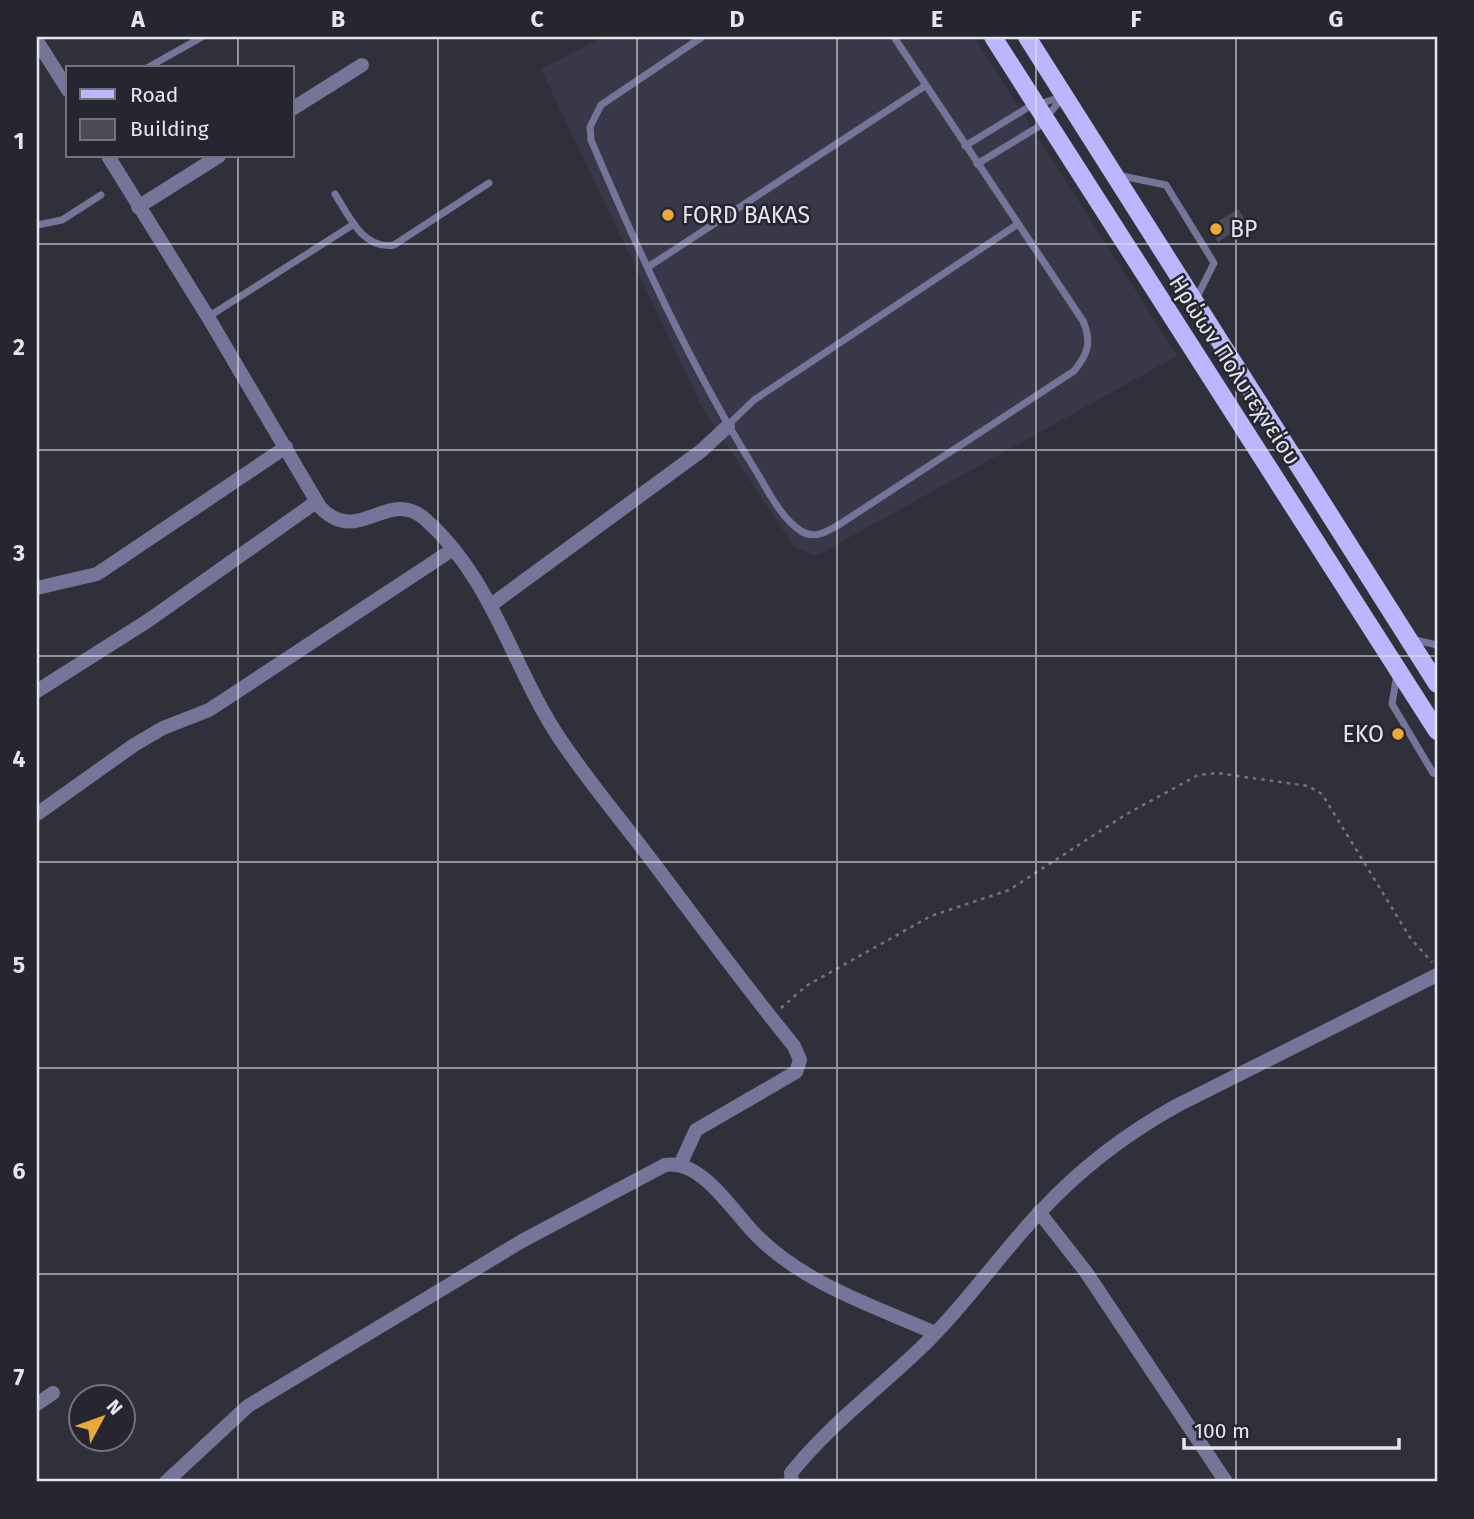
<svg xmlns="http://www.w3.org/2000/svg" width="1474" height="1519" font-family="'Fira Sans',sans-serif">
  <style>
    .built { fill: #393848 }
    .building { fill: #4b4b57 }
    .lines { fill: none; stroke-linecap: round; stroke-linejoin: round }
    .path { stroke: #75757e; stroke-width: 2.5; stroke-dasharray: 3.5 5; stroke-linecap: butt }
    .service { stroke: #767498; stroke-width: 7 }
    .minor { stroke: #767498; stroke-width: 14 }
    .primary { stroke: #bab7ff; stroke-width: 18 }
    .grid { fill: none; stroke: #e6e6ed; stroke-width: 2; stroke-opacity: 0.55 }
    .poi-dot { fill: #eba93a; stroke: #262631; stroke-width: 2.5 }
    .labels { text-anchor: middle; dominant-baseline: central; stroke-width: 5; stroke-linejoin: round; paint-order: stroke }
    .poi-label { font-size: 23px; fill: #e6e6ed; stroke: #262631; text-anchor: start }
    .street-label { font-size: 23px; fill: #e6e6ed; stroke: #262631 }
    .neatline { fill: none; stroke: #e6e6ed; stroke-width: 2.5 }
    .grid-label { font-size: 23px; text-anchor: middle; font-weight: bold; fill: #e6e6ed }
  </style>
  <rect width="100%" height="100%" fill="#30303b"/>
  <polygon class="built" points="603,37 974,37 1177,356 816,556 794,547 704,411 541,69"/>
  <polygon class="building" points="1238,209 1247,223 1218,242 1209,227"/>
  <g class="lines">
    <polyline class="path" points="781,1008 806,986 931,916 1009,890 1125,815 1198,775 1217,773 1308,786 1322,794 1411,939 1432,962"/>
    <g class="service">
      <path d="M702 37 601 105 590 127 591 140C639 253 691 367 756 471 768 491 781 518 801 531 814 540 828 531 840 524L1074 371C1088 354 1092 342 1083 321L894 37"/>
      <polyline points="147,68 202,37"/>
      <polyline points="965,146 1027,108 1064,96"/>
      <polyline points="977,164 1038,127 1064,96"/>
      <polyline points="1117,175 1166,185 1214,263 1195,301"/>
      <path d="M335 194C349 216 363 250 394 245L489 183"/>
      <polyline points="37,225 62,220 101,195"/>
      <polyline points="648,267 925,86"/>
      <polyline points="208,317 354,224"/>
      <polyline points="728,425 754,400 1018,224"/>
      <polyline points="1411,639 1437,645"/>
      <polyline points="1397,674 1392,704 1433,773 1437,774"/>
      <polyline points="781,1482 792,1482"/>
    </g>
    <g class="minor">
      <polyline points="37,41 68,90"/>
      <polyline points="292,109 362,65"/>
      <path d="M108 156 208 317 320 507C359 548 387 486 425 519 493 579 512 667 560 739 588 781 622 821 652 861 699 923 745 986 794 1046L800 1060 796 1072 696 1130 680 1165"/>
      <polyline points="138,207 219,156"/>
      <polyline points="37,588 97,574 286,447"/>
      <polyline points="491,605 701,451 728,426"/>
      <polyline points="37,691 149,620 316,502"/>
      <polyline points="37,814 134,745 163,728 209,710 452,550"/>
      <polyline points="1039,1212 1086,1272 1226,1482"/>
      <polyline points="37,1404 53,1393"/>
      <path d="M166 1482 248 1406 522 1241 665 1165C703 1159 734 1214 758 1237 807 1285 874 1306 935 1333"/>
      <path d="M792 1482 791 1473C830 1424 881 1387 925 1344 967 1303 1000 1254 1040 1212 1080 1169 1127 1133 1178 1105L1437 975"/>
    </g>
    <g class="primary">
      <polyline points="993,37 1437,731"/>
      <polyline points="1027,37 1437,684"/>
    </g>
  </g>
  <path class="grid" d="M238 37V68M438 37V1482M637 37V1482M837 37V1482M1036 37V1482M1236 37V1482M238 156V1482M37 244H1437M37 450H1437M37 656H1437M37 862H1437M37 1068H1437M37 1274H1437"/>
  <g class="poi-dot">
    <circle cx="668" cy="215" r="7"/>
    <circle cx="1216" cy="229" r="7"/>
    <circle cx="1398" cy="734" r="7"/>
  </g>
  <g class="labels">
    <g class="poi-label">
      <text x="682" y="215">FORD BAKAS</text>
      <text x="1230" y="229">BP</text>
      <text x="1384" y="734" text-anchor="end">EKO</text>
    </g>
    <g class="street-label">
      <text transform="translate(1235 370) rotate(57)">Ηρώων Πολυτεχνείου</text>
    </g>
  </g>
  <rect width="1474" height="1519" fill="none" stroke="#262631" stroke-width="77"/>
  <rect x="66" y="66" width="228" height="91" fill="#262631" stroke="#73737c" stroke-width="2"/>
  <rect x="80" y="89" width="35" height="10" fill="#bab7ff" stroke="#73737c" stroke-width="2"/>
  <text x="130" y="102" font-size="21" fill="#e6e6ed">Road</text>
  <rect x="80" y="119" width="35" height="21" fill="#4b4b57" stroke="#73737c" stroke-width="2"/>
  <text x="130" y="136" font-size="21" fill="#e6e6ed">Building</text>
  <g transform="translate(102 1418) rotate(49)"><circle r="33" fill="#262631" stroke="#73737c" stroke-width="2"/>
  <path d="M0-5L12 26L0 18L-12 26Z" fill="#eba93a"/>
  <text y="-10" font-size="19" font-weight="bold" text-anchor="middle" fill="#e6e6ed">N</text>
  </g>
  <path d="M1184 1438v10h215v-10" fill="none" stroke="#e6e6ed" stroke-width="3.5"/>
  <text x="1194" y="1438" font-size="21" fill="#e6e6ed" stroke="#262631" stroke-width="5" paint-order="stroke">100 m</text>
  <rect x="38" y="38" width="1398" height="1442" class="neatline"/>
  <g class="grid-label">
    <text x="138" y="27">A</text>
    <text x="338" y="27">B</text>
    <text x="537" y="27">C</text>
    <text x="737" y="27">D</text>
    <text x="937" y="27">E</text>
    <text x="1136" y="27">F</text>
    <text x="1336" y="27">G</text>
    <text x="19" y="149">1</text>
    <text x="19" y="355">2</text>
    <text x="19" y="561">3</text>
    <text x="19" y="767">4</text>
    <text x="19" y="973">5</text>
    <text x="19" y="1179">6</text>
    <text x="19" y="1385">7</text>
  </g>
</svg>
